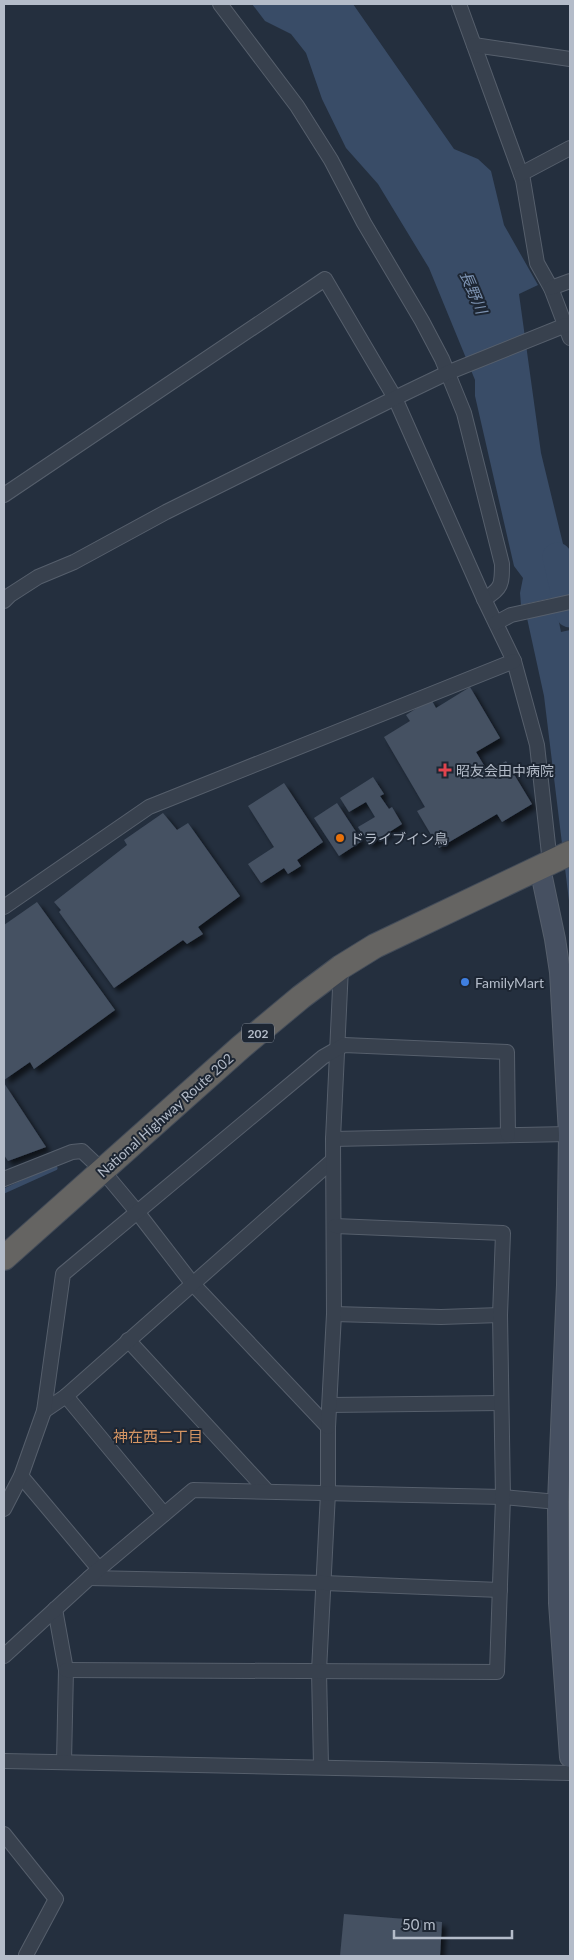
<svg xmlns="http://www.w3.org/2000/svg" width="574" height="1960" font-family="Lato,'Noto Sans JP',sans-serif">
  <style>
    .water { fill: #394c67 }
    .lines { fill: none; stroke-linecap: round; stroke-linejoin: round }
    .stream { stroke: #394c67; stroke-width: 5 }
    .river { stroke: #394c67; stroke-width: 29 }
    .building { fill: #455162; filter: url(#shadow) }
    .minor-casing { stroke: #565f6c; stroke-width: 16 }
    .secondary-casing { stroke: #565f6c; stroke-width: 22 }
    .trunk-casing { stroke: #434c59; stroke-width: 26 }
    .minor { stroke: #38414e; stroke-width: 14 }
    .secondary { stroke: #465061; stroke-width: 20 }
    .trunk { stroke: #656462; stroke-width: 24 }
    .health-dot { fill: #e0444e; stroke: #1d2633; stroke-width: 2 }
    .food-dot { fill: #e8710a; stroke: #1d2633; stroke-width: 2 }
    .shop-dot { fill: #3f7fe0; stroke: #1d2633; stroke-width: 2 }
    .labels { text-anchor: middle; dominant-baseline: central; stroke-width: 4; stroke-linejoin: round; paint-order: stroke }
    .shield { fill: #1d2633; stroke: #878f9c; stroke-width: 1 }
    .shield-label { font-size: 12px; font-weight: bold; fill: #b4bcc9 }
    .poi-label { font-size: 14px; fill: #b4bcc9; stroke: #1d2633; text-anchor: start }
    .street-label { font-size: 14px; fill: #b4bcc9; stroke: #1d2633 }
    .water-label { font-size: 15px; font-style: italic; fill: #7c92b1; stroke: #1d2633 }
    .neighbourhood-label { font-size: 15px; fill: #d59563; stroke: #1d2633 }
  </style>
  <defs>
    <filter id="shadow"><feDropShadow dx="4.5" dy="4.5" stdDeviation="2.5" flood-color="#0009"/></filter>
  </defs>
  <rect width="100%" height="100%" fill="#242f3e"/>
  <g class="water">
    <polygon points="252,4 353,4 454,149 478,159 491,171 504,225 538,285 519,294 541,453 564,548 570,581 570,594 521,605 520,593 523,578 514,566 475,396 475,380 429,268 378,184 346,148 322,99 306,53 291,34 265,21"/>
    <polygon points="557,612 561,632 570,630 570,909 544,696 527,618"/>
  </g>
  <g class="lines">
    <polyline class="stream" points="4,1191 55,1168"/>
    <polyline class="river" points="557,557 570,613"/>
  </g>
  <g class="building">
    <polygon points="470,687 500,738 476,752 488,772 506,761 532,804 502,822 497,814 439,848 417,811 425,807 384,737 410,721 406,715 431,699 436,708"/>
    <polygon points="373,777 384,794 380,796 389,809 392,807 402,824 369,845 358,827 375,817 366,802 349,812 340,798"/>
    <polygon points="284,783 323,842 297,860 301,866 288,874 284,868 261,883 248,864 274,847 248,806"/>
    <polygon points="337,803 362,841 339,856 314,818"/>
    <polygon points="163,813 177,830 188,823 240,896 198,927 203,934 187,944 183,940 114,988 59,912 61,910 54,902 127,845 124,840"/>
    <polygon points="37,902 115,1010 34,1069 30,1062 4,1080 4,925"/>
    <polygon points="4,1083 46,1147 8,1161 4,1155"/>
    <polygon points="344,1914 442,1922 440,1956 340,1956"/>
  </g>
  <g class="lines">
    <g class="minor-casing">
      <g id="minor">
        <path d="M220 4 297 106 331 160 364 223 422 321 442 359 464 413 502 564C502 584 502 589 484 599"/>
        <polyline points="459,4 523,180 537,263 551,288 570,338"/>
        <polyline points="474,45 570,59"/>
        <polyline points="521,174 570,148"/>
        <polyline points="551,288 570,281"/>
        <polyline points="4,495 325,279 395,398 484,599 514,661 537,745 550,863"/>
        <polyline points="4,601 10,595 38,577 74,562 166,512 395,398 447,373 566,325"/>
        <polyline points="496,623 511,615 570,602"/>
        <polyline points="4,907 149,807 514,661"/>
        <polyline points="333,1139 569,1134"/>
        <polyline points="4,1179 72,1152 82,1151 103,1171 138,1213 192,1283 328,1427 328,1493 319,1671 321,1766"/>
        <polyline points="334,1314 441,1317 500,1315"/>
        <polyline points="128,1340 267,1491"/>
        <polyline points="66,1396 164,1514"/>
        <polyline points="330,1405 501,1403"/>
        <polyline points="44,1411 66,1396 333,1160"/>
        <polyline points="328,1427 334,1314 333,1139 341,967"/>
        <polyline points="21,1476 99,1569"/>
        <polyline points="4,1509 21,1476 44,1411 63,1274 323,1057 344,1045 507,1052 508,1135"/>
        <polyline points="89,1578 324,1583 500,1590"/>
        <polyline points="55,1609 66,1670 64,1762"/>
        <polyline points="4,1656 99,1569 193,1490 503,1497 558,1502"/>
        <polyline points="66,1670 497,1672 503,1497 500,1315 503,1233 335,1226"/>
        <polyline points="4,1761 570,1773"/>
        <polyline points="4,1834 56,1899 26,1955"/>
      </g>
    </g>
    <g class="secondary-casing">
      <polyline id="secondary" points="540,868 555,939 560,972 569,1134 567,1285 558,1502 559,1603 570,1757"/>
    </g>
    <g class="trunk-casing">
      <polyline id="trunk" points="4,1258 241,1047 301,997 341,967 375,946 570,853"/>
    </g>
    <use href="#minor" class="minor"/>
    <use href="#secondary" class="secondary"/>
    <use href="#trunk" class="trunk"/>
  </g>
  <path class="health-dot" d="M442.5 762.5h5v5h5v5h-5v5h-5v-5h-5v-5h5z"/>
  <circle class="food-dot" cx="340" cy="838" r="5"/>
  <circle class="shop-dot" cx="465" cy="982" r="5"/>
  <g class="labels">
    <rect class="shield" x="242" y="1023.5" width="32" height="19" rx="4"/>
    <g class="shield-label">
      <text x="258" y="1033">202</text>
    </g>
    <g class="poi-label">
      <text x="456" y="770">昭友会田中病院</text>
      <text x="350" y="838">ドライブイン鳥</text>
      <text x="475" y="982">FamilyMart</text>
    </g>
    <g class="street-label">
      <text transform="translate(165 1115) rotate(-42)">National Highway Route 202</text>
    </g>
    <g class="water-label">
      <text transform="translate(474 292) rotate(67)">長野川</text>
    </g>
    <g class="neighbourhood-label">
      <text x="158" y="1436">神在西二丁目</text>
    </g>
  </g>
  <rect width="574" height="1960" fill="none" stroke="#b4bcc9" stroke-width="10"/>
  <path d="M394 1930v8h118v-8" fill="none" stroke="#b4bcc9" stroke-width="2.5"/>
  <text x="402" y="1930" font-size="15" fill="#b4bcc9" stroke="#1d2633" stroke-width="4" paint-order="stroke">50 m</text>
</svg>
